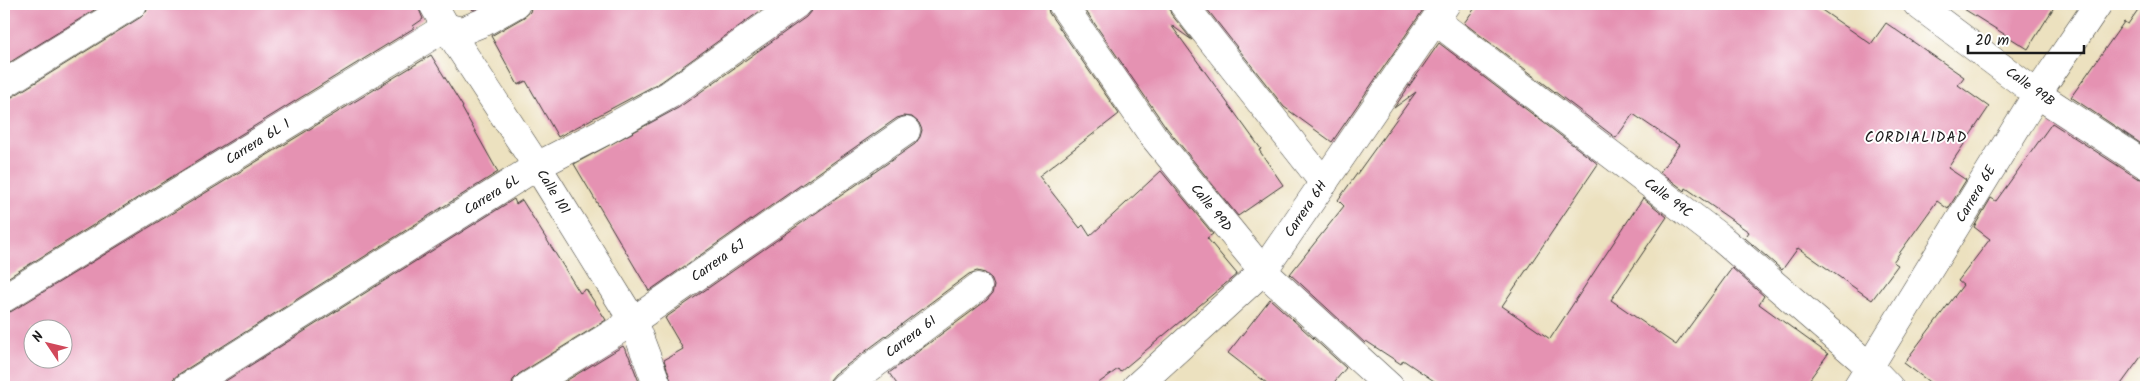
<svg xmlns="http://www.w3.org/2000/svg" width="2150" height="391" font-family="Kalam,sans-serif">
  <style>
    .building { fill: #e592b2; fill-rule: evenodd }
    .lines { fill: none; stroke-linecap: round; stroke-linejoin: round }
    .minor-casing { stroke: #3b3a34; stroke-width: 29 }
    .minor { stroke: #fff; stroke-width: 28 }
    .labels { text-anchor: middle; dominant-baseline: central; stroke-width: 4; stroke-linejoin: round; paint-order: stroke }
    .street-label { font-size: 14px; fill: #1c1c1c; stroke: #fff }
    .neighbourhood-label { font-size: 15px; letter-spacing: 1px; fill: #1c1c1c; stroke: #fff }
  </style>
  <rect width="100%" height="100%" fill="#fff"/>
  <filter id="ink" filterUnits="userSpaceOnUse"><feTurbulence type="fractalNoise" baseFrequency=".02" numOctaves="2"/><feDisplacementMap in="SourceGraphic" scale="10" xChannelSelector="R" yChannelSelector="G"/><feConvolveMatrix kernelMatrix="1 2 1 2 8 2 1 2 1" color-interpolation-filters="sRGB"/></filter>
  <filter id="wash" filterUnits="userSpaceOnUse"><feTurbulence type="fractalNoise" baseFrequency=".0096" numOctaves="4" result="noise"/><feDisplacementMap in="SourceGraphic" scale="20" xChannelSelector="R" yChannelSelector="G"/><feGaussianBlur stdDeviation="1.12" result="paint"/><feColorMatrix in="noise" values="0 0 0 0 0 0 0 0 0 0 0 0 0 0 0 0 0 1.4 0 .05"/><feComposite in="paint" operator="in"/></filter>
  <g filter="url(#wash)">
    <rect width="100%" height="100%" fill="#ece1bf"/>
    <g id="blocks">
      <g class="building">
        <polygon points="4,4 104,4 4,66"/>
        <polygon points="149,4 417,4 423,19 413,26 414,28 4,280 4,100 12,97 141,17 146,12"/>
        <polygon points="468,4 485,4 473,10"/>
        <polygon points="532,4 770,4 661,82 558,137 526,81 518,85 491,36 524,17 530,12"/>
        <polygon points="812,4 1047,4 1049,13 1119,114 1039,176 1080,228 1083,225 1090,236 1161,171 1213,234 1207,238 1237,274 1120,372 1118,369 1093,387 899,387 889,373 987,300 992,294 994,286 991,278 985,273 977,271 969,274 835,374 830,380 829,387 673,387 664,360 683,349 665,318 915,144 920,137 922,130 919,123 912,117 904,116 897,118 649,291 574,164 678,108 806,17 811,11"/>
        <polygon points="1081,4 1168,4 1171,14 1192,40 1171,25 1261,149 1259,150 1283,185 1238,216 1166,127"/>
        <polygon points="1203,4 1415,4 1423,10 1332,142 1284,107"/>
        <polygon points="1478,4 1813,4 1871,44 1886,23 1964,77 1958,85 1989,107 1948,168 1966,180 1948,209 1937,201 1893,262 1898,265 1872,300 1798,248 1782,270 1745,238 1749,232 1686,188 1685,191 1660,172 1679,145 1633,114 1616,138 1464,23"/>
        <polygon points="1956,4 2056,4 2028,49"/>
        <polygon points="2142,4 2146,4 2146,147 2071,97 2124,22 2128,24"/>
        <polygon points="1439,43 1598,164 1502,306 1550,339 1643,198 1667,217 1611,300 1676,345 1732,268 1764,296 1759,304 1828,354 1804,387 1443,387 1403,360 1401,364 1366,341 1365,343 1290,274 1344,206 1338,200 1416,92 1394,108"/>
        <path d="M431 55 463 107 462 108 498 172 179 374 173 379 171 387H4V314L12 311ZM32 328H62V358H32Z"/>
        <polygon points="2052,123 2137,178 2146,180 2146,350 2119,387 1936,387 1904,363 1963,285 1958,281 1990,239 1974,227 1991,198 1996,201"/>
        <polygon points="514,199 516,204 522,200 580,293 586,289 606,320 519,374 513,380 511,387 216,387"/>
        <polygon points="1270,299 1346,368 1330,387 1272,387 1228,353"/>
        <polygon points="623,346 629,356 641,387 556,387"/>
      </g>
    </g>
  </g>
  <g filter="url(#ink)">
    <use href="#blocks" fill-opacity="0" stroke="#3b3a34" stroke-width="1"/>
    <g class="lines">
      <g class="minor-casing">
        <g id="minor">
          <polyline points="433,4 446,27 537,166 633,321 658,387"/>
          <polyline points="1062,4 1153,136 1263,271 1390,387"/>
          <polyline points="1183,4 1324,183"/>
          <polyline points="1917,4 2037,94 2146,165"/>
          <polyline points="1436,21 1722,239 1870,367 1889,387"/>
          <polyline points="4,84 133,4"/>
          <polyline points="4,298 446,27 462,31 484,22 516,4"/>
          <polyline points="187,387 537,166 605,131 669,95 797,4"/>
          <polyline points="527,387 633,321 906,131"/>
          <polyline points="844,387 978,287"/>
          <polyline points="1136,387 1263,271 1446,4"/>
          <polyline points="1857,387 2037,94 2098,4"/>
        </g>
      </g>
      <use href="#minor" class="minor"/>
    </g>
  </g>
  <g class="labels">
    <g class="street-label">
      <text transform="translate(2030 87) rotate(36)">Calle 99B</text>
      <text transform="translate(258 142) rotate(-32)">Carrera 6L 1</text>
      <text transform="translate(553 192) rotate(58)">Calle 101</text>
      <text transform="translate(1976 194) rotate(-59)">Carrera 6E</text>
      <text transform="translate(492 195) rotate(-32)">Carrera 6L</text>
      <text transform="translate(1668 198) rotate(37)">Calle 99C</text>
      <text transform="translate(1211 208) rotate(51)">Calle 99D</text>
      <text transform="translate(1306 209) rotate(-56)">Carrera 6H</text>
      <text transform="translate(718 261) rotate(-35)">Carrera 6J</text>
      <text transform="translate(911 337) rotate(-37)">Carrera 6I</text>
    </g>
    <g class="neighbourhood-label">
      <text x="1916" y="138">CORDIALIDAD</text>
    </g>
  </g>
  <rect width="2150" height="391" fill="none" stroke="#fff" stroke-width="20"/>
  <g transform="translate(48 344) rotate(305)"><circle r="24" fill="#ffffff" stroke="#a4a4a4"/>
  <path d="M0-4L9 19L0 12L-9 19Z" fill="#d1495b"/>
  <text y="-8" font-size="14" font-weight="bold" text-anchor="middle" fill="#1c1c1c">N</text>
  </g>
  <path d="M1968 45v8h116v-8" fill="none" stroke="#1c1c1c" stroke-width="2.5"/>
  <text x="1975" y="45" font-size="15" fill="#1c1c1c" stroke="#ffffff" stroke-width="4" paint-order="stroke">20 m</text>
</svg>
